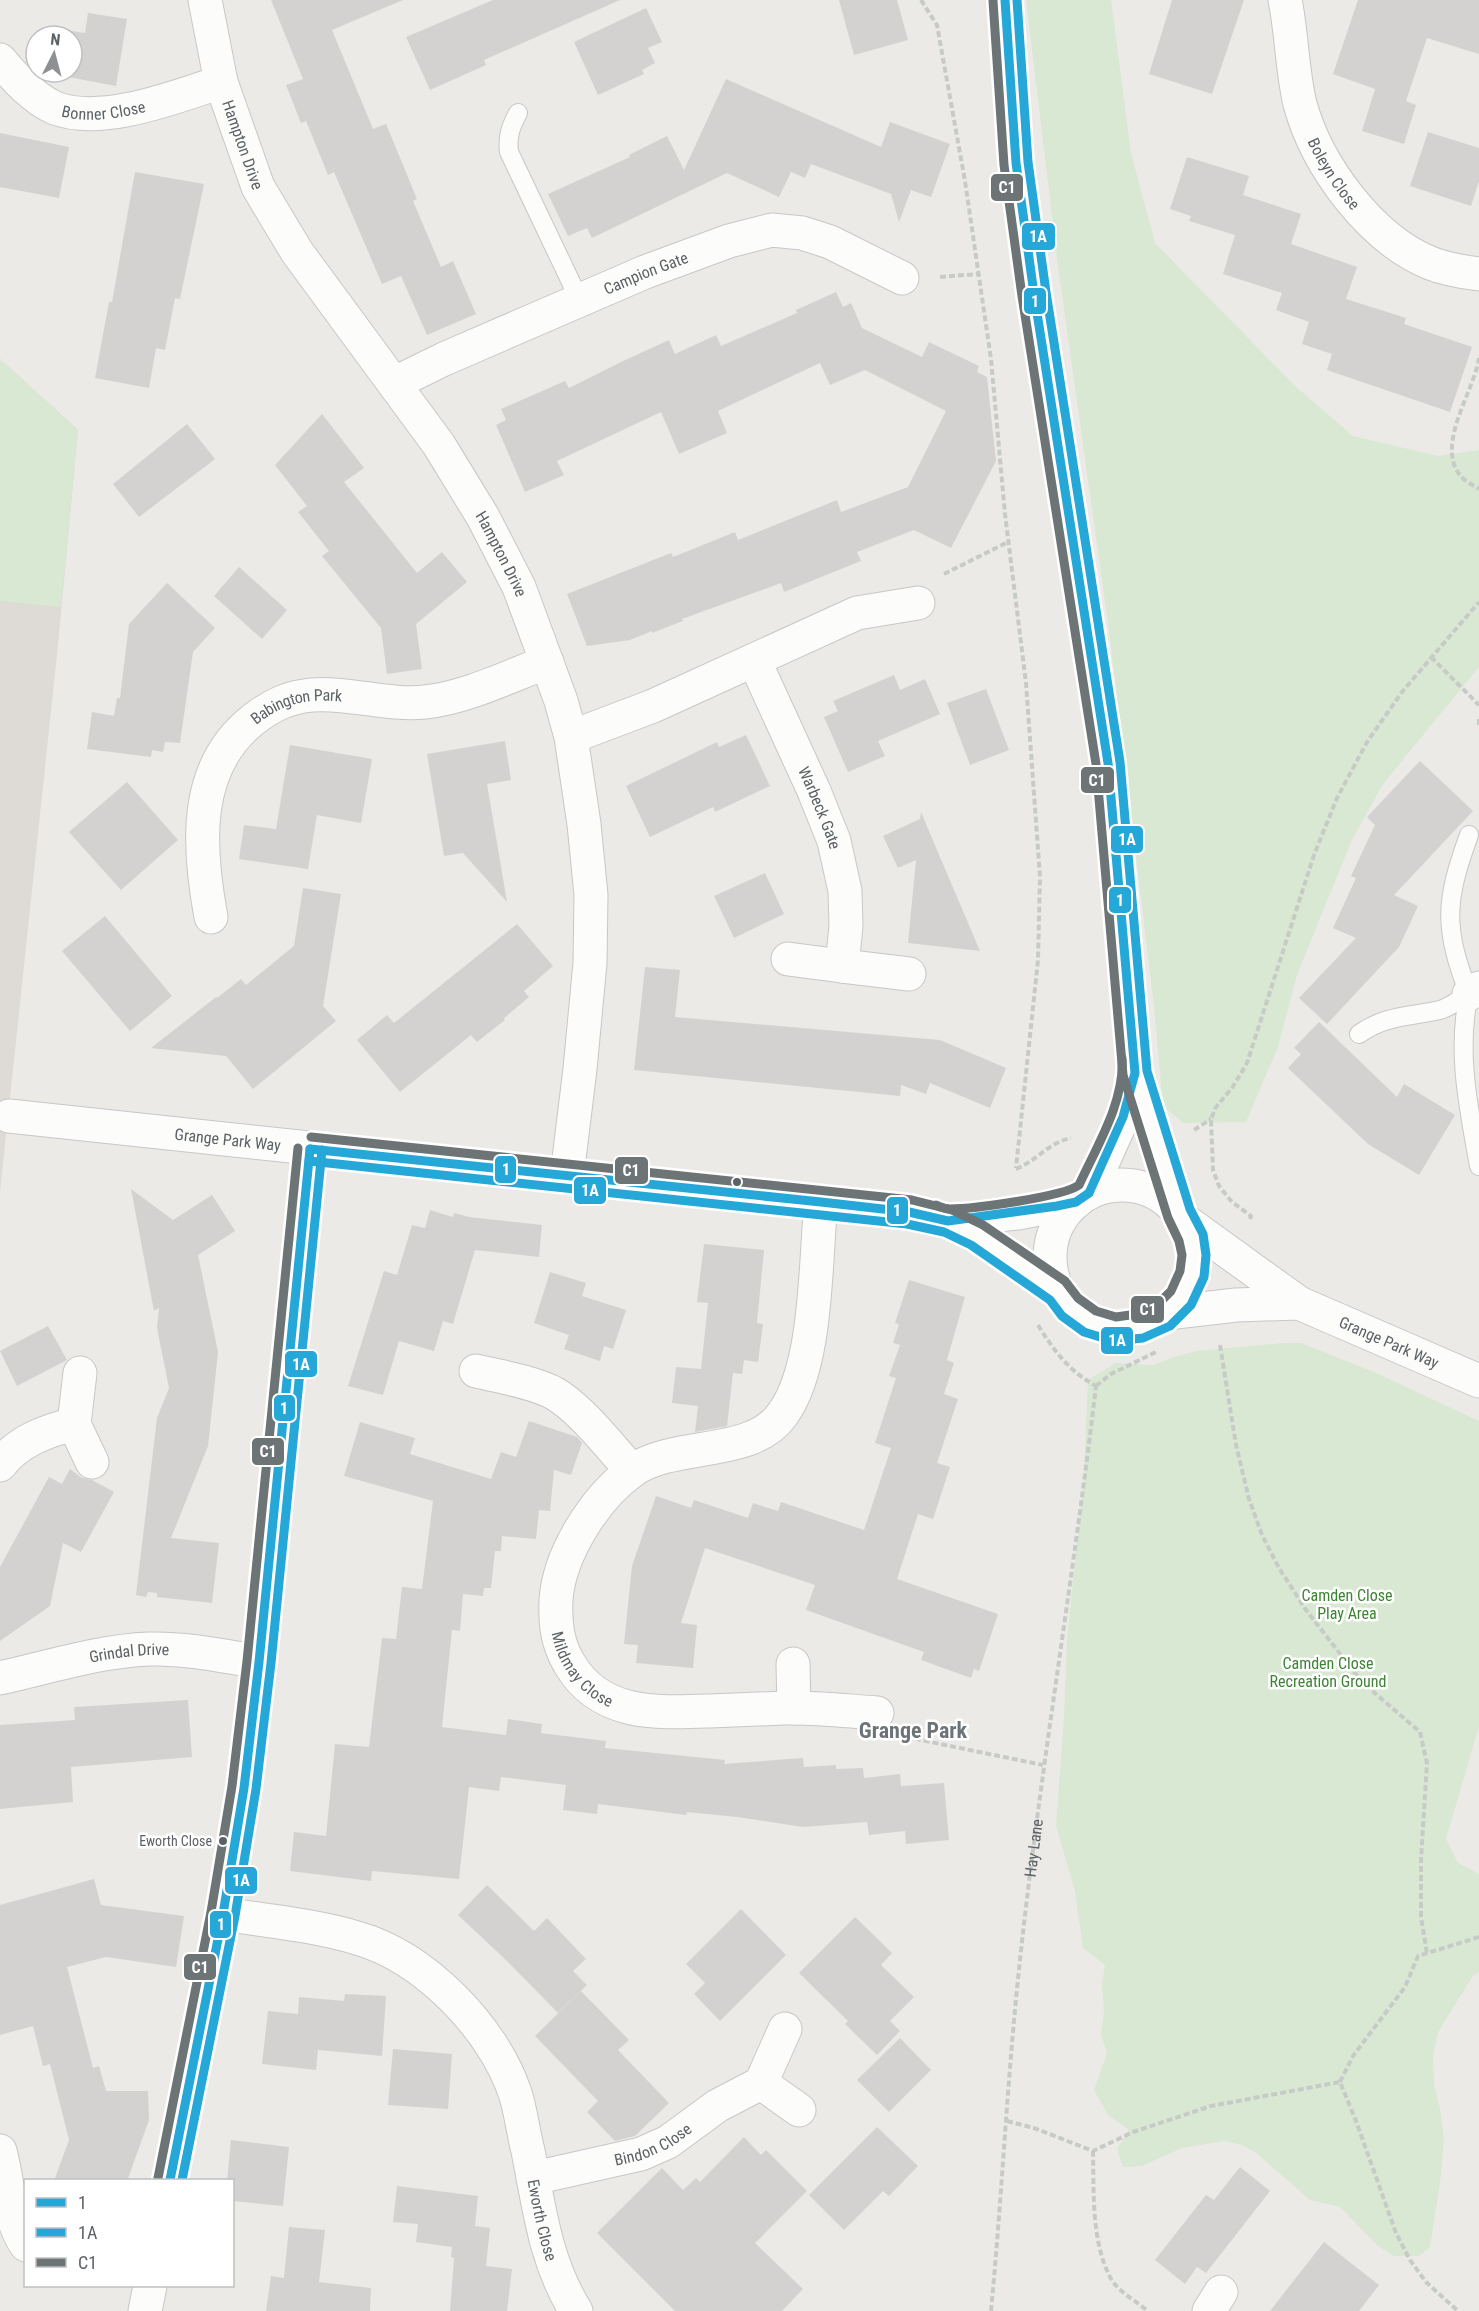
<svg xmlns="http://www.w3.org/2000/svg" width="1479" height="2311" font-family="'Roboto Condensed',sans-serif">
  <style>
    .education { fill: #dedad6 }
    .green { fill: #d8e8d2 }
    .building { fill: #d4d2d1 }
    .lines { fill: none; stroke-linecap: round; stroke-linejoin: round }
    .service-casing { stroke: #c8c7c8; stroke-width: 20 }
    .minor-casing { stroke: #c8c7c8; stroke-width: 35 }
    .tertiary-casing { stroke: #c8c7c8; stroke-width: 35 }
    .path { stroke: #c6cbc7; stroke-width: 4; stroke-dasharray: 6 3; stroke-linecap: butt }
    .service { stroke: #fcfcfb; stroke-width: 18 }
    .minor { stroke: #fcfcfb; stroke-width: 33 }
    .tertiary { stroke: #fcfcfb; stroke-width: 33 }
    .bus-1-casing { stroke: #fff; stroke-width: 14 }
    .bus-2-casing { stroke: #fff; stroke-width: 14 }
    .bus-3-casing { stroke: #fff; stroke-width: 14 }
    .bus-1 { stroke: #25a7d8; stroke-width: 9 }
    .bus-2 { stroke: #25a7d8; stroke-width: 9 }
    .bus-3 { stroke: #6c7476; stroke-width: 9 }
    .bus-dot { fill: #5c6165; stroke: #fff; stroke-width: 2 }
    .labels { text-anchor: middle; dominant-baseline: central; stroke-width: 5; stroke-linejoin: round; paint-order: stroke }
    .bus-label { font-size: 14px; fill: #5c6165; stroke: #fff; text-anchor: end }
    .street-label { font-size: 16px; fill: #5c6165; stroke: #fff }
    .park-label { font-size: 16px; fill: #3d8433; stroke: #fff }
    .district-label { font-size: 22px; font-weight: bold; fill: #6d7477; stroke: #fff }
    .line-badge { stroke: #fff; stroke-width: 2 }
    .badge-label { font-size: 16px; text-anchor: middle; font-weight: bold; fill: #fff }
  </style>
  <rect width="100%" height="100%" fill="#eceae7"/>
  <polygon class="education" points="0,359 78,430 58,645 0,1192"/>
  <g class="green">
    <polygon points="1026,0 1111,0 1131,153 1155,243 1294,385 1353,436 1438,456 1479,450 1479,667 1383,784 1351,842 1297,975 1278,1047 1246,1122 1183,1123 1163,1106 1154,1007 1108,623 1058,266"/>
    <polygon points="0,359 78,430 61,607 0,601"/>
    <polygon points="1282,1343 1301,1343 1374,1372 1479,1421 1479,1726 1446,1839 1458,1863 1479,1874 1479,1972 1473,1976 1438,2032 1433,2056 1434,2085 1440,2108 1444,2140 1440,2183 1430,2247 1419,2256 1394,2256 1378,2246 1340,2207 1310,2200 1255,2152 1242,2145 1224,2141 1182,2148 1142,2166 1123,2167 1117,2149 1129,2130 1108,2115 1094,2090 1107,2053 1101,2034 1104,2011 1102,1984 1105,1965 1083,1948 1075,1891 1056,1826 1064,1717 1067,1640 1084,1475 1088,1380 1116,1363 1153,1365 1174,1357 1197,1351"/>
  </g>
  <g class="building">
    <polygon points="271,0 403,0 332,30 373,129 386,124 417,199 413,201 441,267 453,261 476,314 427,335 401,276 382,284 334,172 328,175 306,121 301,123 286,85 303,79"/>
    <polygon points="493,0 620,0 484,60 486,65 430,90 406,37"/>
    <polygon points="839,0 897,0 908,40 854,55"/>
    <polygon points="1172,0 1244,0 1212,94 1149,74"/>
    <polygon points="1358,0 1479,0 1479,54 1427,38 1406,101 1416,105 1404,144 1362,131 1375,89 1333,74"/>
    <polygon points="646,8 662,42 648,48 655,63 642,70 644,74 598,95 574,42"/>
    <polygon points="88,13 127,19 116,86 52,74 52,72 72,72 72,36 59,36 60,29 85,33"/>
    <polygon points="726,79 881,147 890,122 950,144 931,197 911,190 899,222 891,194 811,164 805,178 791,172 779,197 727,173 592,238 587,228 568,236 548,194 630,157 629,155 667,136 684,170"/>
    <polygon points="1428,132 1479,148 1479,181 1471,206 1410,186"/>
    <polygon points="0,133 69,147 59,198 0,187"/>
    <polygon points="1187,157 1249,176 1243,195 1301,214 1291,244 1357,267 1346,299 1406,318 1404,324 1472,347 1450,412 1327,370 1332,354 1302,344 1309,322 1276,310 1282,293 1223,274 1235,235 1189,221 1191,216 1170,209"/>
    <polygon points="135,172 204,184 180,299 175,298 165,350 156,348 149,388 95,378 109,302 112,302"/>
    <polygon points="836,292 843,307 851,303 862,328 922,357 929,342 979,366 977,372 987,377 996,461 951,548 914,530 857,552 861,561 784,592 781,583 682,619 683,621 652,633 652,631 630,640 587,646 567,594 671,553 673,557 735,532 738,540 837,500 841,512 908,487 946,411 865,370 830,385 820,363 718,411 727,433 679,454 661,412 557,461 564,475 525,492 496,425 506,420 501,409 565,381 569,388 621,362 669,340 675,354 716,335 721,346 797,313 796,310"/>
    <polygon points="322,414 364,468 344,482 417,573 442,552 467,582 416,624 422,669 387,674 381,628 322,556 329,551 298,512 307,506 275,465"/>
    <polygon points="187,424 215,459 139,517 113,484"/>
    <polygon points="239,567 287,610 262,639 214,596"/>
    <polygon points="167,583 215,628 193,652 180,743 165,742 163,752 152,750 151,757 87,749 92,712 114,716 117,698 120,698 129,624"/>
    <polygon points="894,675 900,690 925,679 940,714 878,741 885,756 848,772 824,717 838,711 833,701"/>
    <polygon points="986,689 1009,750 970,765 947,703"/>
    <polygon points="746,735 770,786 715,812 713,807 650,837 626,786 717,742 719,747"/>
    <polygon points="505,741 511,780 487,784 507,902 463,853 444,856 427,754"/>
    <polygon points="290,745 372,759 361,823 317,815 308,869 239,859 244,825 276,829"/>
    <polygon points="1420,761 1473,811 1394,895 1418,906 1399,947 1327,1024 1299,998 1356,938 1333,928 1356,878 1351,876 1375,825 1367,817"/>
    <polygon points="127,782 178,840 121,890 69,832"/>
    <polygon points="921,812 937,850 980,951 908,943 916,860 898,868 883,836 920,819"/>
    <polygon points="765,873 784,914 734,938 714,896"/>
    <polygon points="303,888 341,894 323,1006 336,1021 253,1089 226,1056 151,1048 216,997 217,998 241,979 246,985 294,946"/>
    <polygon points="105,916 172,996 130,1031 62,951"/>
    <polygon points="517,924 553,966 524,991 529,997 504,1018 505,1020 477,1042 471,1035 400,1092 357,1040 387,1015 394,1023"/>
    <polygon points="645,967 680,970 675,1017 940,1040 1006,1068 990,1108 930,1083 926,1094 901,1085 900,1096 634,1070"/>
    <polygon points="1319,1022 1397,1097 1404,1084 1455,1115 1419,1175 1368,1144 1288,1068 1301,1054 1294,1048"/>
    <polygon points="131,1189 173,1220 212,1195 235,1231 198,1255 218,1352 208,1446 171,1538 219,1543 212,1603 157,1597 157,1593 148,1592 146,1597 136,1595 157,1418 169,1388 157,1328 159,1308 154,1311"/>
    <polygon points="430,1210 453,1217 454,1213 469,1217 542,1225 539,1257 475,1250 453,1324 443,1321 434,1351 399,1341 383,1395 348,1386 384,1271 397,1275 412,1225 425,1228"/>
    <polygon points="704,1244 764,1250 757,1323 763,1324 758,1362 744,1360 742,1374 733,1373 727,1426 695,1432 698,1406 672,1403 676,1367 701,1369 708,1303 697,1302"/>
    <polygon points="550,1272 586,1283 582,1296 626,1310 613,1349 604,1346 600,1361 564,1349 569,1335 534,1323"/>
    <polygon points="909,1280 965,1297 947,1360 954,1363 944,1394 958,1399 937,1463 950,1467 933,1519 918,1514 897,1579 998,1614 979,1671 974,1669 971,1678 921,1660 924,1652 806,1610 815,1585 705,1548 681,1623 697,1625 693,1668 636,1663 638,1645 624,1644 632,1566 656,1496 691,1508 694,1500 748,1518 753,1503 778,1511 781,1502 864,1530 891,1448 875,1443 896,1378 889,1376 900,1345 893,1343 899,1324 895,1323"/>
    <polygon points="48,1326 67,1360 17,1386 0,1351"/>
    <polygon points="529,1421 577,1437 582,1443 571,1475 554,1470 550,1511 539,1510 536,1539 502,1536 501,1551 495,1551 491,1588 484,1588 483,1596 463,1594 460,1631 452,1630 442,1727 506,1735 508,1719 542,1724 541,1733 606,1741 605,1748 725,1760 724,1764 803,1758 804,1767 836,1765 836,1769 863,1768 864,1778 900,1774 901,1786 944,1783 949,1840 906,1844 905,1831 869,1835 867,1822 803,1827 737,1817 687,1812 686,1815 598,1804 597,1814 563,1810 566,1785 501,1777 499,1791 469,1787 459,1879 372,1871 371,1881 290,1871 294,1832 326,1836 335,1744 369,1747 382,1638 396,1639 402,1587 422,1589 433,1501 344,1476 360,1422 415,1438 410,1454 491,1479 501,1452 516,1457"/>
    <polygon points="70,1469 82,1478 92,1480 114,1492 81,1552 63,1543 50,1606 0,1641 0,1567 49,1477 62,1484"/>
    <polygon points="188,1700 192,1757 71,1767 73,1802 0,1809 0,1725 75,1720 74,1707"/>
    <polygon points="94,1879 101,1905 184,1916 176,1967 106,1957 67,1967 93,2068 99,2066 106,2091 148,2091 149,2120 127,2181 54,2181 69,2140 50,2064 43,2066 33,2026 0,2035 0,1905"/>
    <polygon points="487,1885 534,1931 547,1918 586,1959 573,1971 587,1985 558,2013 507,1961 458,1915"/>
    <polygon points="741,1909 786,1955 720,2021 694,1994 705,1983 686,1964"/>
    <polygon points="855,1917 892,1953 881,1965 914,1997 890,2021 900,2031 877,2055 845,2024 848,2021 799,1973"/>
    <polygon points="581,1991 629,2040 618,2050 669,2103 635,2136 615,2141 587,2112 598,2101 535,2036"/>
    <polygon points="345,1994 386,1996 382,2056 318,2050 316,2070 262,2064 268,2011 298,2014 299,1997 344,2001"/>
    <polygon points="900,2038 931,2070 889,2112 857,2080"/>
    <polygon points="393,2049 452,2054 448,2109 388,2105"/>
    <polygon points="877,2127 918,2166 889,2196 883,2191 844,2230 809,2195"/>
    <polygon points="744,2137 761,2155 766,2150 807,2191 755,2243 803,2289 782,2311 675,2311 597,2233 662,2168 683,2190 696,2178 700,2182"/>
    <polygon points="231,2140 289,2147 283,2206 232,2201 232,2181 227,2181"/>
    <polygon points="1240,2167 1270,2191 1206,2273 1197,2267 1185,2284 1155,2260 1206,2195 1214,2200"/>
    <polygon points="397,2186 478,2196 475,2226 490,2228 486,2266 512,2269 507,2311 450,2311 454,2258 451,2257 452,2247 416,2242 418,2224 393,2222"/>
    <polygon points="289,2227 325,2230 319,2282 371,2288 370,2311 266,2311 271,2276 284,2278"/>
    <polygon points="1324,2242 1379,2285 1359,2311 1270,2311"/>
  </g>
  <g class="lines">
    <g class="service-casing">
      <g id="service">
        <path d="M518 113C511 126 507 136 509 152L579 299"/>
        <path d="M1469 994C1456 1051 1469 1110 1479 1166"/>
        <path d="M1359 1034C1386 1015 1409 1017 1440 1010 1450 1007 1460 999 1469 994 1443 927 1445 901 1469 835"/>
      </g>
    </g>
    <g class="minor-casing">
      <g id="minor">
        <path id="s2" d="M205 0 221 82 258 187 297 252 439 445 483 517 519 587 561 701 571 737 584 824 591 895 590 963 580 1069 567 1175"/>
        <path id="s3" d="M1285 0C1292 34 1292 71 1300 104 1317 166 1370 238 1430 263 1445 269 1463 272 1479 274"/>
        <path id="s4" d="M0 60C15 78 34 99 55 108 102 126 175 97 221 82"/>
        <path id="s5" d="M395 383 444 359 645 272 729 241 772 230 802 233 830 242 902 278"/>
        <path id="s6" d="M754 660 814 791 834 841 845 891 846 926 842 966 909 974"/>
        <polyline points="571,737 653,706 857,613 918,603"/>
        <path id="s7" d="M211 917C198 847 192 767 254 719 272 705 289 697 312 695 350 692 387 706 425 702 465 698 510 676 547 662"/>
        <polyline points="788,959 842,966"/>
        <polyline points="1469,994 1479,988"/>
        <path id="s8" d="M9 1116 909 1212 948 1221 977 1235 1058 1291"/>
        <path id="s9" d="M821 1202C815 1262 818 1367 782 1415 751 1458 674 1441 632 1471 595 1498 559 1554 556 1600 555 1623 557 1643 569 1663 599 1716 656 1713 710 1711 734 1710 759 1709 784 1708 815 1707 847 1711 877 1713"/>
        <polyline points="948,1221 1018,1213 1076,1202"/>
        <path d="M476 1371C501 1377 529 1381 552 1392 580 1407 610 1447 632 1471"/>
        <polyline points="74,1424 92,1462"/>
        <path d="M0 1465C18 1441 46 1431 74 1424L80 1373"/>
        <polyline points="793,1664 794,1708"/>
        <path id="s10" d="M0 1678C49 1667 99 1651 149 1649 186 1648 223 1656 259 1662"/>
        <path id="s11" d="M223 1914C268 1921 314 1925 357 1938 424 1957 493 2027 515 2093 521 2111 523 2132 528 2151 539 2206 545 2262 576 2311"/>
        <polyline points="761,2083 799,2110"/>
        <path d="M0 2151C9 2182 7 2217 26 2245"/>
        <path id="s12" d="M534 2178 641 2154 668 2142 717 2106 761 2083 785 2029"/>
        <polyline points="170,2180 223,1914 244,1788 259,1662 310,1149"/>
        <polyline points="145,2311 150,2286"/>
        <polyline points="1209,2311 1221,2292"/>
      </g>
    </g>
    <g class="tertiary-casing">
      <g id="tertiary">
        <polyline points="1005,0 1016,163 1034,294 1108,763 1135,1073 1179,1214"/>
        <circle cx="1122" cy="1257" r="72"/>
        <polyline points="1089,1193 1123,1117 1135,1073"/>
        <path id="s13" d="M1184 1220 1299 1303 1479 1381"/>
        <polyline points="1167,1313 1236,1305 1299,1303"/>
      </g>
    </g>
    <g class="path">
      <polyline points="921,0 937,25 965,181 991,359 1005,514 1026,683 1040,877 1038,960 1016,1168"/>
      <polyline points="940,277 978,274"/>
      <path d="M1479 358C1475 389 1435 445 1460 475 1464 481 1473 485 1479 489"/>
      <polyline points="944,574 1008,542"/>
      <polyline points="1431,657 1479,705"/>
      <polyline points="1479,719 1479,727"/>
      <polyline points="1194,1130 1211,1119"/>
      <path d="M1016 1169C1036 1161 1050 1142 1071 1138"/>
      <polyline points="1250,1219 1251,1216 1232,1202 1219,1186 1213,1170 1211,1119 1216,1107 1232,1088 1247,1063 1314,855 1337,798 1367,742 1402,692 1479,602"/>
      <path d="M1038 1325C1054 1351 1069 1371 1096 1386"/>
      <polyline points="1220,1345 1236,1445 1249,1499 1262,1535 1279,1568 1306,1610 1362,1682 1420,1732 1427,1763 1421,1860 1421,1917 1427,1954"/>
      <polyline points="1096,1386 1111,1374 1158,1351"/>
      <polyline points="906,1737 1043,1765"/>
      <polyline points="1340,2082 1353,2056 1405,1987 1418,1956 1479,1937"/>
      <polyline points="1007,2121 1034,2128 1093,2151 1133,2132 1211,2106 1340,2082 1356,2121 1396,2233 1410,2260 1426,2282 1458,2311"/>
      <path d="M1093 2151C1094 2191 1091 2240 1110 2277 1117 2291 1136 2301 1148 2311"/>
      <path id="s1" d="M991 2311C1001 2207 1006 2103 1016 1999 1036 1794 1072 1591 1096 1386"/>
    </g>
    <use href="#service" class="service"/>
    <use href="#minor" class="minor"/>
    <use href="#tertiary" class="tertiary"/>
    <g class="bus-1-casing">
      <g id="bus-1">
        <polyline points="1005,0 1016,163 1034,294 1108,763 1135,1073 1123,1117 1089,1193"/>
        <polyline points="310,1149 821,1202 909,1212 948,1221 1057,1206 1076,1202 1089,1193"/>
        <polyline points="170,2180 223,1914 244,1788 259,1662 310,1149"/>
      </g>
    </g>
    <g class="bus-2-casing">
      <g id="bus-2">
        <polyline points="309,1161 907,1224 944,1232 971,1245 1050,1300 1062,1316 1084,1332 1113,1341 1143,1338 1170,1326 1191,1305 1204,1277 1206,1255 1203,1234 1190,1209 1147,1071 1120,762 1046,292 1028,162 1017,0"/>
        <polyline points="182,2180 235,1916 256,1789 271,1663 322,1150"/>
      </g>
    </g>
    <g class="bus-3-casing">
      <g id="bus-3">
        <polyline points="311,1137 912,1200 952,1210 983,1225 1065,1281 1078,1298 1096,1311 1116,1317 1137,1314 1156,1306 1171,1291 1180,1271 1182,1255 1179,1241 1168,1218 1123,1075 1096,764 1022,296 1004,165 993,1"/>
        <path d="M936 1205C940 1207 945 1209 950 1209 972 1209 1063 1197 1079 1185 1097 1146 1125 1101 1122 1058"/>
        <polyline points="158,2178 211,1912 232,1786 247,1661 298,1148"/>
      </g>
    </g>
    <use href="#bus-1" class="bus-1"/>
    <use href="#bus-2" class="bus-2"/>
    <use href="#bus-3" class="bus-3"/>
  </g>
  <g class="bus-dot">
    <circle cx="737" cy="1182" r="5"/>
    <circle cx="223" cy="1841" r="5"/>
  </g>
  <g class="labels">
    <g class="bus-label">
      <text x="212" y="1841">Eworth Close</text>
    </g>
    <g class="street-label">
      <text stroke="none"><textPath href="#s4" startOffset="123">Bonner Close</textPath></text>
      <text stroke="none"><textPath href="#s2" startOffset="150">Hampton Drive</textPath></text>
      <text stroke="none"><textPath href="#s3" startOffset="183">Boleyn Close</textPath></text>
      <text stroke="none"><textPath href="#s5" startOffset="274">Campion Gate</textPath></text>
      <text stroke="none"><textPath href="#s2" startOffset="636">Hampton Drive</textPath></text>
      <text stroke="none"><textPath href="#s7" startOffset="260">Babington Park</textPath></text>
      <text stroke="none"><textPath href="#s6" startOffset="162">Warbeck Gate</textPath></text>
      <text stroke="none"><textPath href="#s8" startOffset="220">Grange Park Way</textPath></text>
      <text stroke="none"><textPath href="#s13" startOffset="240">Grange Park Way</textPath></text>
      <text stroke="none"><textPath href="#s10" startOffset="132">Grindal Drive</textPath></text>
      <text stroke="none"><textPath href="#s9" startOffset="614">Mildmay Close</textPath></text>
      <text stroke="none"><textPath href="#s1" startOffset="465">Hay Lane</textPath></text>
      <text stroke="none"><textPath href="#s12" startOffset="124">Bindon Close</textPath></text>
      <text stroke="none"><textPath href="#s11" startOffset="495">Eworth Close</textPath></text>
    </g>
    <g class="park-label">
      <text x="1347" y="1595">Camden Close<tspan x="1347" dy="18">Play Area</tspan></text>
      <text x="1328" y="1663">Camden Close<tspan x="1328" dy="18">Recreation Ground</tspan></text>
    </g>
    <g class="district-label">
      <text x="913" y="1730">Grange Park</text>
    </g>
  </g>
  <g class="line-badge">
    <rect x="990" y="173" width="34" height="29" rx="6" fill="#6c7476"/>
    <rect x="1021" y="222" width="35" height="29" rx="6" fill="#25a7d8"/>
    <rect x="1023" y="287" width="24" height="28" rx="6" fill="#25a7d8"/>
    <rect x="1080" y="766" width="35" height="28" rx="6" fill="#6c7476"/>
    <rect x="1110" y="825" width="34" height="29" rx="6" fill="#25a7d8"/>
    <rect x="1108" y="886" width="24" height="28" rx="6" fill="#25a7d8"/>
    <rect x="494" y="1155" width="23" height="29" rx="6" fill="#25a7d8"/>
    <rect x="614" y="1156" width="35" height="29" rx="6" fill="#6c7476"/>
    <rect x="573" y="1176" width="34" height="29" rx="6" fill="#25a7d8"/>
    <rect x="886" y="1196" width="23" height="29" rx="6" fill="#25a7d8"/>
    <rect x="1130" y="1295" width="35" height="29" rx="6" fill="#6c7476"/>
    <rect x="1100" y="1326" width="34" height="29" rx="6" fill="#25a7d8"/>
    <rect x="284" y="1350" width="34" height="28" rx="6" fill="#25a7d8"/>
    <rect x="273" y="1394" width="23" height="28" rx="6" fill="#25a7d8"/>
    <rect x="251" y="1437" width="34" height="29" rx="6" fill="#6c7476"/>
    <rect x="224" y="1866" width="34" height="29" rx="6" fill="#25a7d8"/>
    <rect x="209" y="1910" width="23" height="29" rx="6" fill="#25a7d8"/>
    <rect x="183" y="1953" width="34" height="28" rx="6" fill="#6c7476"/>
  </g>
  <g class="badge-label">
    <text x="1007" y="193">C1</text>
    <text x="1038" y="242">1A</text>
    <text x="1035" y="307">1</text>
    <text x="1097" y="786">C1</text>
    <text x="1127" y="845">1A</text>
    <text x="1120" y="906">1</text>
    <text x="506" y="1175">1</text>
    <text x="631" y="1176">C1</text>
    <text x="590" y="1196">1A</text>
    <text x="897" y="1216">1</text>
    <text x="1148" y="1315">C1</text>
    <text x="1117" y="1346">1A</text>
    <text x="301" y="1370">1A</text>
    <text x="284" y="1414">1</text>
    <text x="268" y="1457">C1</text>
    <text x="241" y="1886">1A</text>
    <text x="221" y="1930">1</text>
    <text x="200" y="1973">C1</text>
  </g>
  <rect x="24" y="2179" width="210" height="108" fill="#ffffff" stroke="#bec0c1" stroke-width="1.5"/>
  <rect x="36" y="2198" width="30" height="9" fill="#25a7d8" stroke="#bec0c1" stroke-width="1.5"/>
  <text x="78" y="2209" font-size="18" fill="#5c6165">1</text>
  <rect x="36" y="2228" width="30" height="9" fill="#25a7d8" stroke="#bec0c1" stroke-width="1.5"/>
  <text x="78" y="2239" font-size="18" fill="#5c6165">1A</text>
  <rect x="36" y="2258" width="30" height="9" fill="#6c7476" stroke="#bec0c1" stroke-width="1.5"/>
  <text x="78" y="2269" font-size="18" fill="#5c6165">C1</text>
  <g transform="translate(54 54) rotate(6)"><circle r="28" fill="#ffffff" stroke="#bec0c1" stroke-width="1.5"/>
  <path d="M0-4.5L10 22L0 15L-10 22Z" fill="#8e9192"/>
  <text y="-9" font-size="16" font-weight="bold" text-anchor="middle" fill="#5c6165">N</text>
  </g>
</svg>
